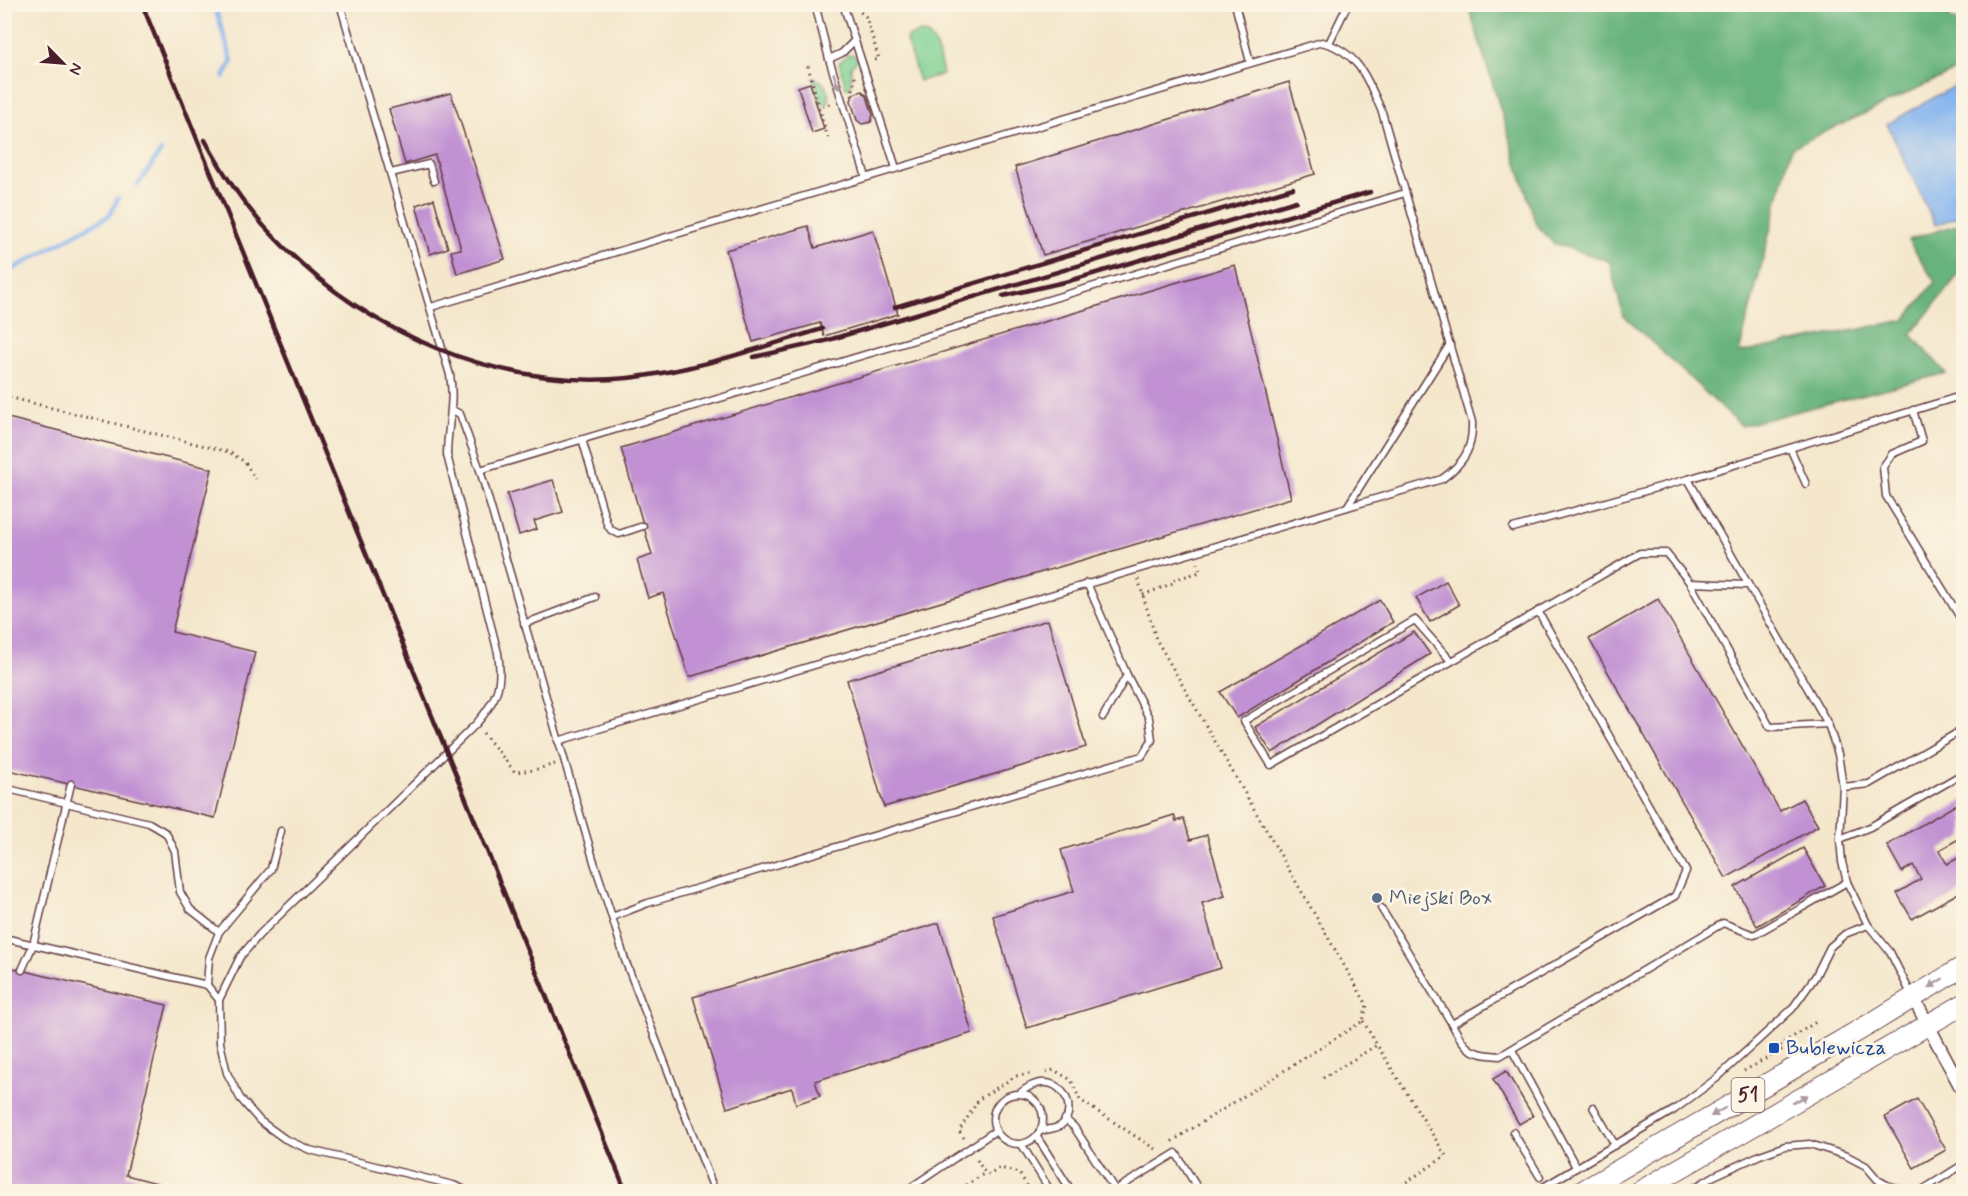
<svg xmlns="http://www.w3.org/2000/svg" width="1968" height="1196" font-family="Mynerve,sans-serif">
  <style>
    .green { fill: #7fd193; stroke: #64785f; stroke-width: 1.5 }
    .forest { fill: #67b37d; stroke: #586954; stroke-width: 1.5 }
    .water { fill: #83b4ef; stroke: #666a8d; stroke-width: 1.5 }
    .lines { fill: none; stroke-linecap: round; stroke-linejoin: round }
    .stream { stroke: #83b4ef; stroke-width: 4.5 }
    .building { fill: #c191d3 }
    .lane-casing { stroke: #643d43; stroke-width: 9 }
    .street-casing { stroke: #643d43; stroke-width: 15 }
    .primary-casing { stroke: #643d43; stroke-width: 22 }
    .path { stroke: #643d43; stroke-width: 3; stroke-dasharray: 1.5 4.5; stroke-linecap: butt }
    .lane { stroke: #fff; stroke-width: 6 }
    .street { stroke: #fff; stroke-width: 12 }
    .primary { stroke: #fff; stroke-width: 20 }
    .rail { stroke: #4a1f2b; stroke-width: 4.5 }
    .oneway { fill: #ae9aa0 }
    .service-dot { fill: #5c6f8a; stroke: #fcf5e5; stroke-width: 2 }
    .transit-dot { fill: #1a4fb4; stroke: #fcf5e5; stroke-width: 2 }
    .labels { text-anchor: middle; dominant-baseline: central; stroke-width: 6; stroke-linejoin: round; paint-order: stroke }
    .shield { fill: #fcf5e5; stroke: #7f5f63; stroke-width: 1.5 }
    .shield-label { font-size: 20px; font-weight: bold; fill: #4a1f2b }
    .service-label { font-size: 21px; fill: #4e5e75; stroke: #fcf5e5; text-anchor: start }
    .transit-label { font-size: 21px; fill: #164399; stroke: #fcf5e5; text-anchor: start }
  </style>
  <rect width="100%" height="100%" fill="#fcf5e5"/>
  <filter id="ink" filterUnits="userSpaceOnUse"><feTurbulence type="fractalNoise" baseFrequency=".0167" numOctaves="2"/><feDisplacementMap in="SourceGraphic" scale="12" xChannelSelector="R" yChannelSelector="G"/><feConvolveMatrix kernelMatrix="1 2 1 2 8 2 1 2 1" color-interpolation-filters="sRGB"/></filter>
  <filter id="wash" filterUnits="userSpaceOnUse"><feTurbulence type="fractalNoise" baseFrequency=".008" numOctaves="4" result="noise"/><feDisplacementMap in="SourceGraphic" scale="24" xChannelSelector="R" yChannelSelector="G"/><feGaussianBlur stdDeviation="1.35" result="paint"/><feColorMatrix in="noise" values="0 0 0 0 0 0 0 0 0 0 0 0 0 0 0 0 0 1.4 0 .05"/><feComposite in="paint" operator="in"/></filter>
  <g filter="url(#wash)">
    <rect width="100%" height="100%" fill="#f4e7cc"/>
    <g class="green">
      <path d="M920 33C937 33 939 60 943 74L919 81 906 40 907 37Z"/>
      <polygon points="848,54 852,54 858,59 851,66 851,87 846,88 839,63"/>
      <path d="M813 78C825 80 830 92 829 103L821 104Z"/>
    </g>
    <polygon class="forest" points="1929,4 1963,26 1963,67 1791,148 1739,353 1905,320 1935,282 1908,240 1963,223 1963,269 1911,334 1946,373 1741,426 1623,315 1609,261 1553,243 1536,224 1468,5"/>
    <polygon class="water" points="1963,81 1963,215 1935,225 1887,124"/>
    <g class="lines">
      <g class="stream">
        <polyline points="214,4 232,61 224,77"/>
        <polyline points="138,185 161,151"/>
        <polyline points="4,274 110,215 118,198"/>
      </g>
    </g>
    <g id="blocks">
      <g class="building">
        <polygon points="1289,82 1315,174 1043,255 1015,167"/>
        <polygon points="810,83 824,129 812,133 798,87"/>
        <polygon points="862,91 867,96 873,115 871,122 862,124 857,120 851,101 853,94"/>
        <polygon points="451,93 505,259 457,274 451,251 461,249 435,155 405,164 389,109"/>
        <polygon points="434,199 448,248 430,254 416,205"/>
        <polygon points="808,226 815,248 873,230 898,314 824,336 820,323 753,342 726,250"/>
        <polygon points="1235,265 1291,498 689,677 663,593 648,598 637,560 652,555 621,448"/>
        <polygon points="4,417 212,469 172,632 255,652 215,818 4,769"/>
        <polygon points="553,480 563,512 534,521 537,529 519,535 507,494"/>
        <polygon points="1446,581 1459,605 1430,622 1416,598"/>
        <polygon points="1658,599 1780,811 1802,799 1818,826 1726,878 1589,639"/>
        <polygon points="1380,600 1393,622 1237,718 1220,692"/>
        <polygon points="1048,620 1086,747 884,807 847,680"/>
        <polygon points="1414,632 1430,654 1272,753 1255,727"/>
        <polygon points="1964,800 1964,836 1939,850 1947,864 1964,855 1964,890 1912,919 1897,893 1921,879 1913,865 1902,872 1887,845"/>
        <polygon points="1174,815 1176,821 1184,819 1190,840 1207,835 1225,896 1202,903 1221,968 1027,1028 993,916 1074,891 1061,850"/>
        <polygon points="1803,848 1825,886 1757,926 1735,887"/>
        <polygon points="939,923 972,1033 815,1081 820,1096 796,1104 792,1088 727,1108 693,997"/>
        <polygon points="4,966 167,1005 126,1175 191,1192 4,1192"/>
        <polygon points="1506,1071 1533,1116 1519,1124 1493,1079"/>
        <polygon points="1917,1099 1946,1150 1914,1168 1885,1117"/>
      </g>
    </g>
  </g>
  <g filter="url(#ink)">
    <use href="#blocks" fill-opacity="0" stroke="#643d43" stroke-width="1.5"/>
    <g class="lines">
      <g class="lane-casing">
        <g id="lane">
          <path d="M340 4 450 375C455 403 447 428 447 455L498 653C503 685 497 700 476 724L260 934 240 957 219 1000 220 1043 227 1073 240 1098 260 1121 285 1139 310 1150 453 1185 470 1192"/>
          <polyline points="815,4 829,59 866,177"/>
          <polyline points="843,4 896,168"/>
          <polyline points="1235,4 1250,62"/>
          <polyline points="1329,43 1348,4"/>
          <polyline points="829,59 842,53 854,41"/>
          <polyline points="391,173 429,164 434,181"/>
          <path d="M431 307 1322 42C1359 52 1368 80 1382 112L1472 422C1473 449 1464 463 1442 479L558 741"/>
          <polyline points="452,410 460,414 480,470 594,862 612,917 648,903 1142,756 1152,740 1149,718 1127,675 1087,583"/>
          <polyline points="1913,410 1922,441 1892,454 1883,467 1886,496 1964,624"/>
          <polyline points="582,439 607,524 611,530 619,534 643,526"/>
          <polyline points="1790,448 1806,484"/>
          <polyline points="480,470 1405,193"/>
          <polyline points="1688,479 1828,724 1838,754 1843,787 1840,839 1842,862 1847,882 1868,925 1890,952 1911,994"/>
          <polyline points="1347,507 1450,344"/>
          <polyline points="1513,528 1688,479 1964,395"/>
          <polyline points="1690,583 1747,585"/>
          <path d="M1538 611 1686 871 1675 896 1452 1024C1466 1050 1469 1054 1500 1056L1723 923 1754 935 1847 882"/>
          <polyline points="524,624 595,597"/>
          <polyline points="1451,661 1415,620 1244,721 1271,765 1640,553 1666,553 1690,583 1770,727 1828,724"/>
          <polyline points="1103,717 1127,675"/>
          <polyline points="1843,787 1869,784 1964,729"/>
          <polyline points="4,788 149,823 166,833 175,851 180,892 190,909 219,932"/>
          <polyline points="1840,839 1870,827 1964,773"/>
          <polyline points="1381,908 1452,1024"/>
          <polyline points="612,917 625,960 715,1192"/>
          <polyline points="4,938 207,985 219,1000"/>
          <polyline points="22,970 33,945 71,784"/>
          <polyline points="207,985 209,958 219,932 271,869 281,831"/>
          <polyline points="1512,1050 1576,1167"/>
          <circle cx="1018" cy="1119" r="25"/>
          <path d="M1019 1094C1056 1061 1083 1109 1060 1126 1055 1129 1047 1129 1041 1131"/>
          <polyline points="1593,1107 1615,1145"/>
          <polyline points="1065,1119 1074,1127 1115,1190 1176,1153 1200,1192"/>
          <polyline points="1513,1132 1540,1177"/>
          <polyline points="1037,1137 1072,1192"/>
          <polyline points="1022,1145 1051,1192"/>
          <polyline points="904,1192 995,1131"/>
          <polyline points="1535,1192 1674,1110 1717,1078 1792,1009 1815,977 1830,947 1845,934 1868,925"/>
          <polyline points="1687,1192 1714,1176 1760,1155 1785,1146 1810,1144 1847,1156 1866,1166 1878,1180 1887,1185 1911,1192"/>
          <polyline points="1919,1192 1964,1164"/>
        </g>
      </g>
      <g class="street-casing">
        <polyline id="street" points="1913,997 1964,1093"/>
      </g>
      <g class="primary-casing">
        <g id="primary">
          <polyline points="1581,1192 1875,1021 1964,966"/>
          <polyline points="1639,1192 1964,1004"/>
        </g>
      </g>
      <g class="path">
        <polyline points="856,8 866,17 879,59 871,61"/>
        <polyline points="808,66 819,107"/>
        <polyline points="852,96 855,76"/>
        <polyline points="828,138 819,107 833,103"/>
        <polyline points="4,396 229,452 245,462 255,479"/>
        <polyline points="1138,579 1156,639 1367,1005 1363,1021 1171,1142"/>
        <polyline points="1143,595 1173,583 1173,580 1200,572 1198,563"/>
        <polyline points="483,733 515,772 534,770 555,764"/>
        <polyline points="1363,1021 1377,1045"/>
        <polyline points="1744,1071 1783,1049 1780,1045 1819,1020"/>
        <polyline points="1046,1072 1054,1070 1071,1080 1080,1100 1158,1151"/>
        <polyline points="1323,1078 1377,1045 1446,1156 1391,1192"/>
        <polyline points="964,1138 959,1131 979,1099 1016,1076 1030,1074"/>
        <polyline points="977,1160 985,1173 989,1175 1000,1168 1019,1173 1031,1192"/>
        <polyline points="956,1192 985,1173"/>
      </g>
      <use href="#lane" class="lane"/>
      <use href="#street" class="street"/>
      <use href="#primary" class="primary"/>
      <g class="rail">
        <polyline points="142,4 626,1192"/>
        <path d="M205 140C224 175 247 210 276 239 366 333 497 390 628 378 694 371 758 348 822 329"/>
        <polyline points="1003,296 1069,281 1370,192"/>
        <polyline points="895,307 1293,188"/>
        <polyline points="754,357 825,341 1296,201"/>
      </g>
    </g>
    <defs><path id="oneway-solid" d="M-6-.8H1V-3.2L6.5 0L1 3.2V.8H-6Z" transform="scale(1.5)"/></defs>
    <g class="oneway">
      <use href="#oneway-solid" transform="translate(836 81) rotate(73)"/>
      <use href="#oneway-solid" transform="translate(1936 983) rotate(148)"/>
      <use href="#oneway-solid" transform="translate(1800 1099) rotate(-30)"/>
      <use href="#oneway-solid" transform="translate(1718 1112) rotate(150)"/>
    </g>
  </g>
  <circle class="service-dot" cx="1377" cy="898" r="6"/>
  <rect class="transit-dot" x="1768" y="1042" width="12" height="12" rx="3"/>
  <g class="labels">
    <rect class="shield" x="1731.5" y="1078" width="33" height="34" rx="4.5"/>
    <g class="shield-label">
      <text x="1748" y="1095">51</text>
    </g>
    <g class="service-label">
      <text x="1389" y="898">Miejski Box</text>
    </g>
    <g class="transit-label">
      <text x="1786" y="1048">Bublewicza</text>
    </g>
  </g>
  <rect width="1968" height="1196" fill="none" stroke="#fcf5e5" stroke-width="24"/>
  <g transform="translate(63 63) rotate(115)" stroke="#fcf5e5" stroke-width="4.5" paint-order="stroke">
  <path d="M0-4.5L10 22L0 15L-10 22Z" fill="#4a1f2b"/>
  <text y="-9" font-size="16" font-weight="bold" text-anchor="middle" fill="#4a1f2b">N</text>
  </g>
</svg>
